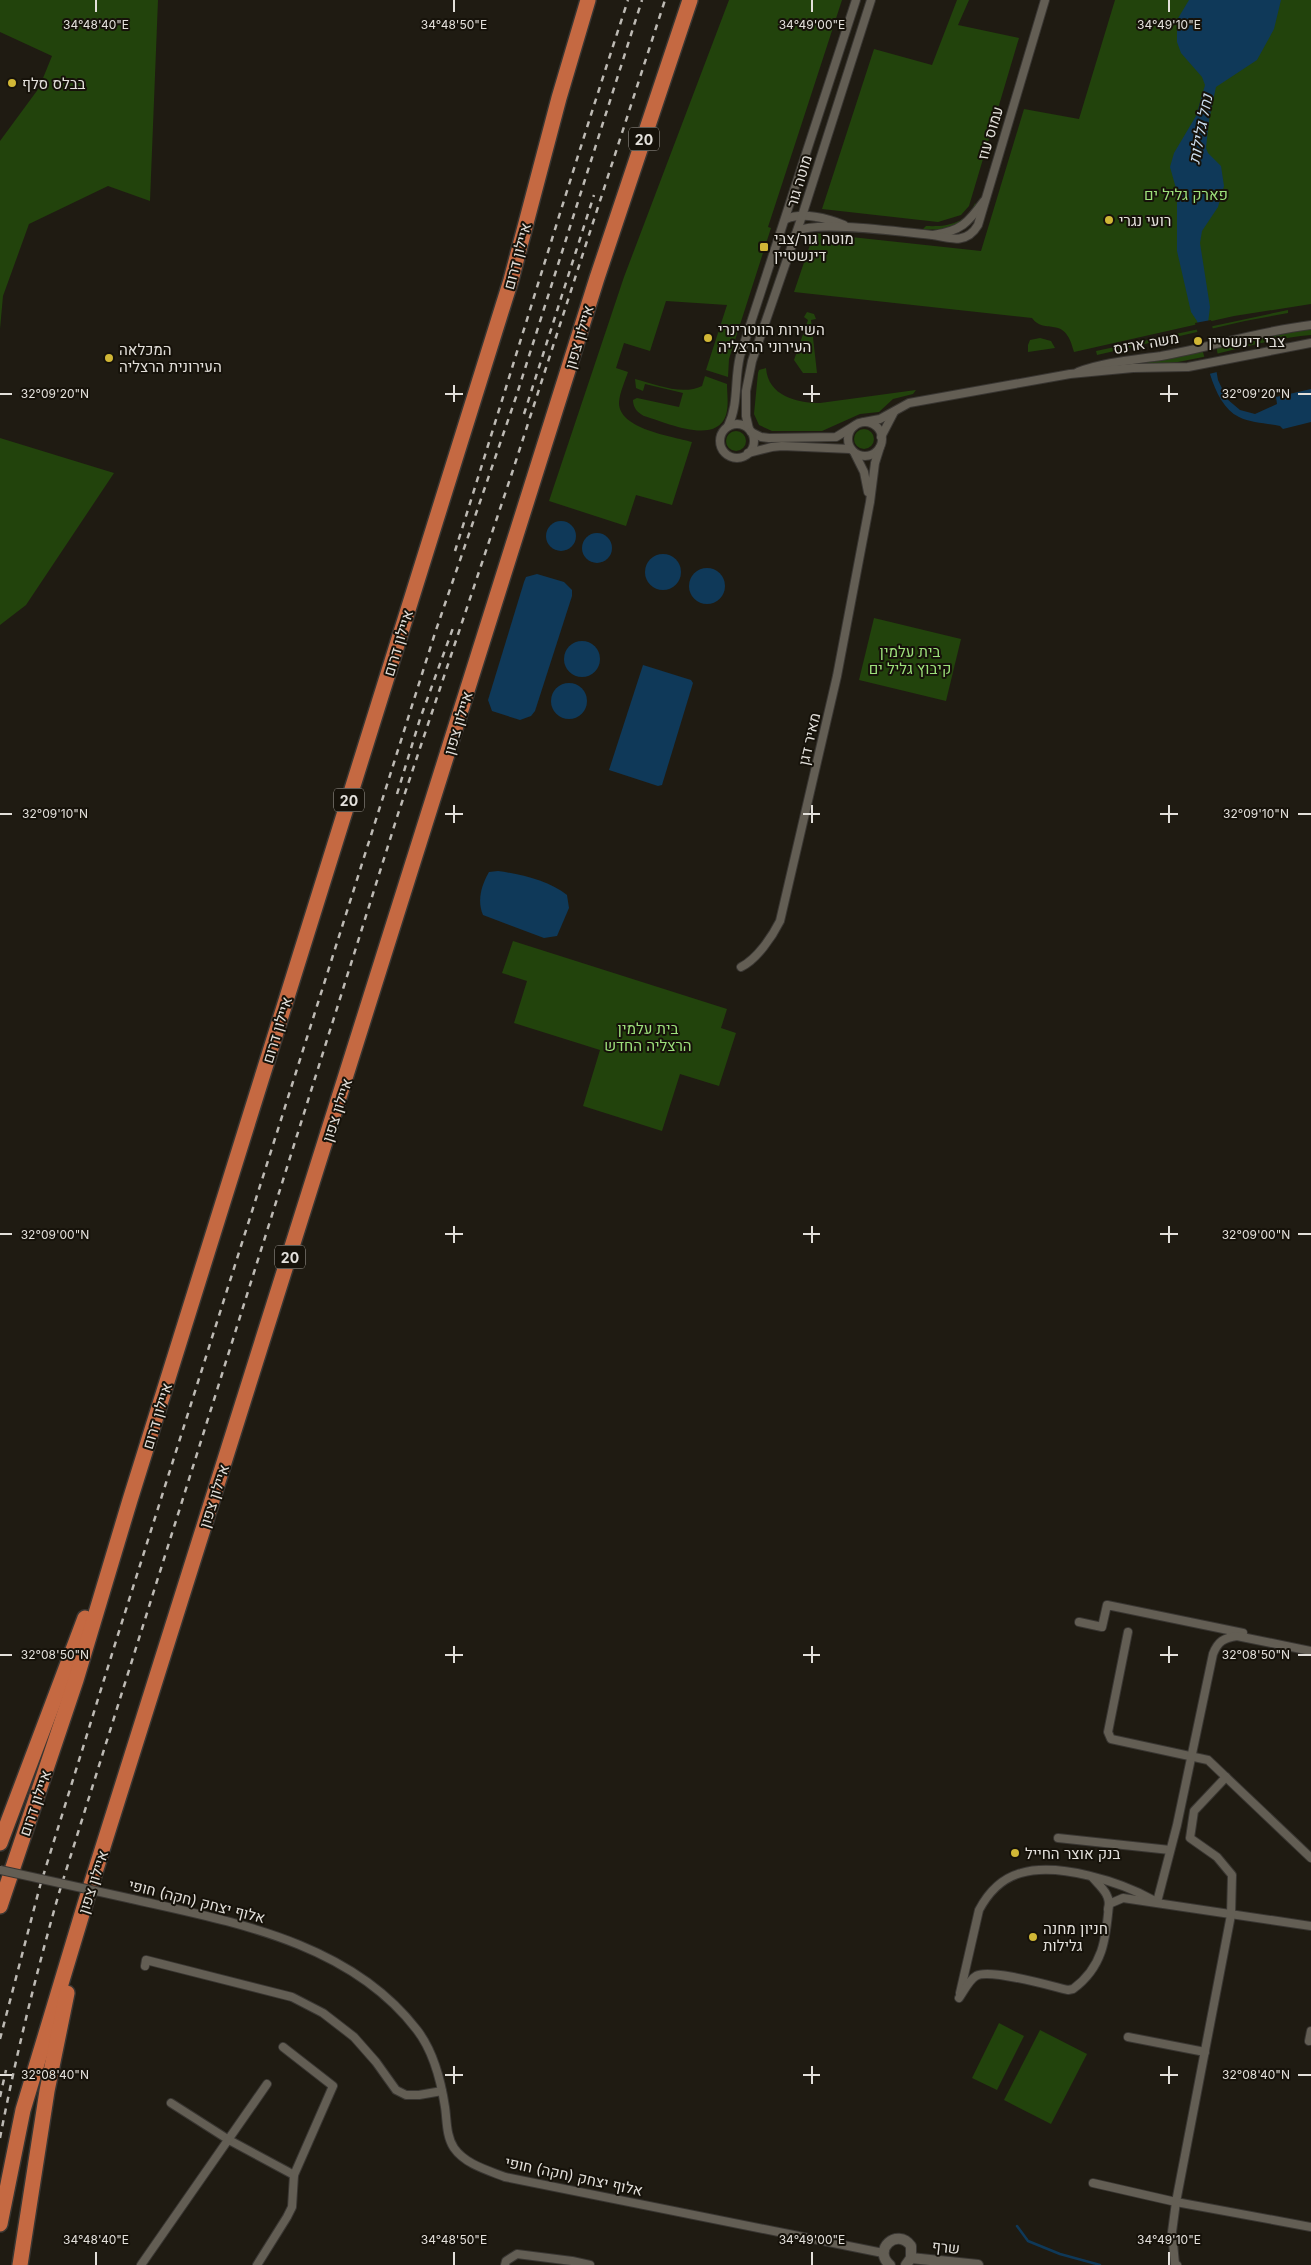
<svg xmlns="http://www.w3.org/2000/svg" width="1311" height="2265" font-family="Inter,Heebo,sans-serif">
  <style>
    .green { fill: #22430c }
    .water { fill: #0f3959 }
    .pier { fill: #1f1b12 }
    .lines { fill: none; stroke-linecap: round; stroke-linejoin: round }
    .stream { stroke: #0f3959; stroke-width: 2.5 }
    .minor-casing { stroke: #393632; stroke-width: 10 }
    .tertiary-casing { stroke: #393632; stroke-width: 12 }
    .motorway-casing { stroke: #393632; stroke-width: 18 }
    .minor { stroke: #635e54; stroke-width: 8 }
    .tertiary { stroke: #635e54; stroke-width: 10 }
    .motorway { stroke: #c56942; stroke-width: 15 }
    .rail { stroke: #bdbab4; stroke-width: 2.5; stroke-dasharray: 6 6; stroke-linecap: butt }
    .minor-bridge-casing { stroke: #393632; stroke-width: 10; stroke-linecap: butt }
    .minor-bridge { stroke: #635e54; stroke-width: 8 }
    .ticks { fill: none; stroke: #e3e0db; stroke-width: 2 }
    .poi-dot { fill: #d1b736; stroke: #16120a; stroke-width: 2 }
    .labels { text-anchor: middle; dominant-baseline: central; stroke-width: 4; stroke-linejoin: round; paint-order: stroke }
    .shield { fill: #16120a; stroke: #a6a29c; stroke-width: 1 }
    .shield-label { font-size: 14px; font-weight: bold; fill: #e3e0db }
    .poi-label { font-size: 15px; fill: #e3e0db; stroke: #16120a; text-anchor: start }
    .street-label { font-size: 15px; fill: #e3e0db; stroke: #16120a }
    .park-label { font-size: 15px; fill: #9de07b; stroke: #16120a }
    .water-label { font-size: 16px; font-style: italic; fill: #cadced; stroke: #16120a }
    .ticks-label { font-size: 12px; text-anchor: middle; fill: #e3e0db; stroke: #16120a; stroke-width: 4; stroke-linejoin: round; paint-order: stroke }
  </style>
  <rect width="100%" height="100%" fill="#1f1b12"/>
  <g class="green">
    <polygon points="0,0 158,0 150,201 108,186 29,224 3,296 0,329 0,141 39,88 52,56 0,32"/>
    <path d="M729 0H842L768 227 771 228 729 359 728 377 706 370 727 305 666 301 650 351 624 343 616 368 628 372C625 381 620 392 619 402 618 429 671 436 692 442L672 505 636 495 626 526 549 501 624 277Z"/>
    <polygon points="957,0 969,0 958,25 1019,38 969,206 961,215 938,222 822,209 874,49 932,65"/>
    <path d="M1115 0H1311V304L1234 316 1074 352C1065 313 1045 336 1032 318L794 292 814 233 981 251 1024 109 1079 119Z"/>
    <path d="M975 203 977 206C963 228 947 231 923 229L926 226C946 227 967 224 975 203Z"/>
    <polygon points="1288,310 1288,313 1245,321 1097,355 1096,351"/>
    <polygon points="807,312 814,314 816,319 811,320 817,373 803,373 794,360 808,320 804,317"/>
    <path d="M1311 329V335C1276 338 1242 348 1208 356 1184 361 1158 367 1134 364L1193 353 1275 335Z"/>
    <polygon points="1040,338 1051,341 1055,348 1028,352 1028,345 1030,340"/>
    <path d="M766 368C768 396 797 403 820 403L916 390 913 394 893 399 879 412 860 414 822 431H772L759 425 754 414 758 373 759 370Z"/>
    <path d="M705 376 727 384C727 394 729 405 726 415 716 446 665 422 644 416 638 413 633 408 633 400L637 398 679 407 683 393 645 384 643 391 636 388 635 379C655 384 682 396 702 386Z"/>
    <circle cx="864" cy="439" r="10"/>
    <circle cx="736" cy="441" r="10"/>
    <polygon points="0,438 114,473 26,605 0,625"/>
    <polygon points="874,618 961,639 946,701 859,680"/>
    <polygon points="513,941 727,1009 721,1028 736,1033 719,1086 680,1074 662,1131 583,1106 600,1050 514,1023 527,981 502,973"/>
    <polygon points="999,2023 1024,2036 997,2090 972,2078"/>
    <polygon points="1040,2030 1087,2054 1051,2124 1004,2100"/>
  </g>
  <g class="water">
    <path d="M1189 0H1281L1274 29 1257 60 1216 87 1209 120 1206 148 1208 153 1221 166 1224 186 1218 207 1202 231 1200 243 1210 307 1208 323 1218 380 1227 399 1240 410 1255 414 1277 404 1276 397 1311 389V422L1283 429 1280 426C1267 423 1251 423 1239 417 1210 403 1205 349 1197 321L1191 312 1177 251V192L1170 167 1174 153 1196 116 1205 85 1202 77 1181 53 1177 42V20Z"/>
    <circle cx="561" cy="536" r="15"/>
    <circle cx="597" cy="548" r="15"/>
    <circle cx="663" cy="572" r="18"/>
    <circle cx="707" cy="586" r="18"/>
    <polygon points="537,574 564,582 572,590 572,596 535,711 531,716 520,720 492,711 488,700 524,582 526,577"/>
    <circle cx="582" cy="659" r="18"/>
    <polygon points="643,665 691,680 693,683 662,785 658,786 609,770"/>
    <circle cx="569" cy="701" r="18"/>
    <path d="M498 871C520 874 550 881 567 895L569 908 557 936 544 938 483 915C477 901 481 886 489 872Z"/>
  </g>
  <polygon class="pier" points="1211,320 1221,371 1209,374 1195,323"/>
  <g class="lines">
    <polyline class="stream" points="1017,2226 1028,2241 1060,2254 1100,2265"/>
    <g class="minor-casing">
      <g id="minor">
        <path d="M786 219C803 212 827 218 844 225"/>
        <path d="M797 232C812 219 909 233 933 235 961 231 968 223 984 201"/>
        <path d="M933 235C951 239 967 244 978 225L1045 0"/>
        <path d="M1078 372C1104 362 1133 360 1161 356 1211 347 1260 331 1311 325"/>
        <polyline points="864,422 880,419 909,403 1070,374 1133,368 1188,367 1311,343"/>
        <circle cx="865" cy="439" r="17"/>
        <circle cx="737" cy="441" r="17"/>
        <path d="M728 426C739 404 734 380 740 356L856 0"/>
        <polyline points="749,429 746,416 746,391 752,361 802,216 871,0"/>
        <polyline points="751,432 761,437 769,438 836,437 854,426"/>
        <polyline points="881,437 894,412"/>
        <polyline points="748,453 772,447 782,446 850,449"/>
        <polyline points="855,454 864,472 868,492"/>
        <path d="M741 967C757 959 772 937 780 921L837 676 870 502 875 463 880 447"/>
        <polyline points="1079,1622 1102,1627 1107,1605 1243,1633"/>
        <polyline points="1128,1632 1108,1732 1111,1739 1208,1760 1311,1858"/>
        <polyline points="1058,1838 1170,1850"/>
        <path d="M1093 1878C1101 1887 1112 1896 1108 1909"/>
        <path d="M132 1899C233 1922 350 1942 417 2030 434 2052 441 2081 445 2107 447 2120 446 2136 454 2148 465 2164 487 2170 505 2177L883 2253"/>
        <path d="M1157 1902 1177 1825 1213 1654C1218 1641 1224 1638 1237 1636L1311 1651"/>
        <polyline points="145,1966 146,1960 292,1997 323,2013 354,2037 376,2062 396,2090 406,2095 419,2095 442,2091"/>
        <path d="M960 1993 979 1910C988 1893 1002 1878 1021 1873 1058 1862 1121 1882 1153 1900"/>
        <path d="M959 1998C964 1991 969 1980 976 1976 989 1968 1051 1986 1068 1990L1073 1989C1103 1967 1106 1939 1109 1904L1123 1898 1311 1926"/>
        <polyline points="1128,2037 1205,2052"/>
        <polyline points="1309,2041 1311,2031"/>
        <polyline points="171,2103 229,2140 294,2175"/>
        <polyline points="1093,2183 1176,2202 1311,2227"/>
        <polyline points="141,2265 267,2084"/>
        <polyline points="257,2265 287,2217 292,2207 294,2175 333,2086 283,2047"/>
        <polyline points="505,2265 506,2261 517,2254 572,2261 590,2265"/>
        <polyline points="1177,2265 1175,2264 1172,2232 1176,2202 1231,1915 1232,1875 1217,1857 1190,1838 1194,1811 1226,1777"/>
      </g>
    </g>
    <g class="tertiary-casing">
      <g id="tertiary">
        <polyline points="911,2258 978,2265"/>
        <path d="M890 2265C872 2250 897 2227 911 2246V2258L906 2265"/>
      </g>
    </g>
    <g class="motorway-casing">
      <g id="motorway">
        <polyline points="0,1843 85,1618"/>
        <polyline points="0,1906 76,1680 130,1500 511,280 559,98 588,0"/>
        <polyline points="0,2224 23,2110 85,1904 597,278 690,0"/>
        <polyline points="20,2265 47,2091 67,1993"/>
      </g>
    </g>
    <use href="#minor" class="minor"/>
    <use href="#tertiary" class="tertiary"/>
    <use href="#motorway" class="motorway"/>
    <g class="rail">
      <polyline points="524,414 594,195"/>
      <path d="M455 551C513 367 568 183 628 0"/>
      <polyline points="397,794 420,719 453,628"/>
      <polyline points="0,2039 40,1886 116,1641 435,633 516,397 642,0"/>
      <polyline points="0,2097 6,2070"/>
      <path d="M0 2138C16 2055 36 1974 59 1893L398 814 512 473 665 0"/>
    </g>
    <g class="minor-bridge-casing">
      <polyline id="minor-bridge" points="0,1870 132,1899"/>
    </g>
    <use href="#minor-bridge" class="minor-bridge"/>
  </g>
  <path class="ticks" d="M96 0V12M454 0V12M812 0V12M1169 0V12M454 385V402M812 385V402M1169 385V402M0 394H12M445 394H463M803 394H820M1160 394H1178M1298 394H1311M454 805V823M812 805V823M1169 805V823M0 814H12M445 814H463M803 814H820M1160 814H1178M1298 814H1311M454 1226V1243M812 1226V1243M1169 1226V1243M0 1234H12M445 1234H463M803 1234H820M1160 1234H1178M1298 1234H1311M454 1646V1663M812 1646V1663M1169 1646V1663M0 1655H12M445 1655H463M803 1655H820M1160 1655H1178M1298 1655H1311M454 2066V2084M812 2066V2084M1169 2066V2084M0 2075H12M445 2075H463M803 2075H820M1160 2075H1178M1298 2075H1311M96 2252V2265M454 2252V2265M812 2252V2265M1169 2252V2265"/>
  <g class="poi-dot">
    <circle cx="12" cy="83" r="5"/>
    <circle cx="1109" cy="220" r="5"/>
    <rect x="759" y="242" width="10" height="10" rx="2.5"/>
    <circle cx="708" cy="338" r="5"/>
    <circle cx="1198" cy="341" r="5"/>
    <circle cx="109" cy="358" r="5"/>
    <circle cx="1015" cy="1853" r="5"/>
    <circle cx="1033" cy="1937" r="5"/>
  </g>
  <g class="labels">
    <g class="shield">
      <rect x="629" y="127.5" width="30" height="23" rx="4"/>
      <rect x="334" y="788.5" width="30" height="23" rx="4"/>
      <rect x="275" y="1245.5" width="30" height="23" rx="4"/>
    </g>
    <g class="shield-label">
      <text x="644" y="139">20</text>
      <text x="349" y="800">20</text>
      <text x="290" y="1257">20</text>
    </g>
    <g class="poi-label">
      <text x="22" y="83">בבלס סלף</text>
      <text x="1119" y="220">רועי נגרי</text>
      <text x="774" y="238">מוטה גור/צבי<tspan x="774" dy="17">דינשטיין</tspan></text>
      <text x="718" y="329">השירות הווטרינרי<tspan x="718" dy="17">העירוני הרצליה</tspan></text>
      <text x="1208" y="341">צבי דינשטיין</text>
      <text x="119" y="349">המכלאה<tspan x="119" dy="17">העירונית הרצליה</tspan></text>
      <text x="1025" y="1853">בנק אוצר החייל</text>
      <text x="1043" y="1928">חניון מחנה<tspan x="1043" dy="17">גלילות</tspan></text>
    </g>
    <g class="street-label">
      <text transform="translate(990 133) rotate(-73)">עמוס עוז</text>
      <text transform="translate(799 181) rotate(-73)">מוטה גור</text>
      <text transform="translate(517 256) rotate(-75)">איילון דרום</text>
      <text transform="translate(579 337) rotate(-73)">איילון צפון</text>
      <text transform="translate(1146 343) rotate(-10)">משה ארנס</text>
      <text transform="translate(398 643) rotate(-73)">איילון דרום</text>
      <text transform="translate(458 723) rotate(-73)">איילון צפון</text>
      <text transform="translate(809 739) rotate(-77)">מאיר דגן</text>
      <text transform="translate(277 1030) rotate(-73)">איילון דרום</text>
      <text transform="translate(337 1110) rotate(-72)">איילון צפון</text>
      <text transform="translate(157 1416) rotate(-73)">איילון דרום</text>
      <text transform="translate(214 1496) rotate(-72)">איילון צפון</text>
      <text transform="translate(35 1803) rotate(-71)">איילון דרום</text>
      <text transform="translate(93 1882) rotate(-72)">איילון צפון</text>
      <text transform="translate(197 1901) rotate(14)">אלוף יצחק (חקה) חופי</text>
      <text transform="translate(574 2176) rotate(12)">אלוף יצחק (חקה) חופי</text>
      <text transform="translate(946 2247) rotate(6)">שרף</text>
    </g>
    <g class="park-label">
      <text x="1186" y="194">פארק גליל ים</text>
      <text x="910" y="651">בית עלמין<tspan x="910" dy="17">קיבוץ גליל ים</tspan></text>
      <text x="648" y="1028">בית עלמין<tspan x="648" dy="17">הרצליה החדש</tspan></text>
    </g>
    <g class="water-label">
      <text transform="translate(1200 129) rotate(-79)">נחל גלילות</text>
    </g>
  </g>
  <g class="ticks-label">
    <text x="96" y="29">34°48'40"E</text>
    <text x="454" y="29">34°48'50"E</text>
    <text x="812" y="29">34°49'00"E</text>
    <text x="1169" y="29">34°49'10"E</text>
    <text x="55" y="398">32°09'20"N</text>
    <text x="1256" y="398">32°09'20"N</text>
    <text x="55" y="818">32°09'10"N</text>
    <text x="1256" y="818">32°09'10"N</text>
    <text x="55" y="1239">32°09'00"N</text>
    <text x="1256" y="1239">32°09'00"N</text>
    <text x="55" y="1659">32°08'50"N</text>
    <text x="1256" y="1659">32°08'50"N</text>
    <text x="55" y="2079">32°08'40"N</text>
    <text x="1256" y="2079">32°08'40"N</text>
    <text x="96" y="2244">34°48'40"E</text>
    <text x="454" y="2244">34°48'50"E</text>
    <text x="812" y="2244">34°49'00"E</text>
    <text x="1169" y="2244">34°49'10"E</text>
  </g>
</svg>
